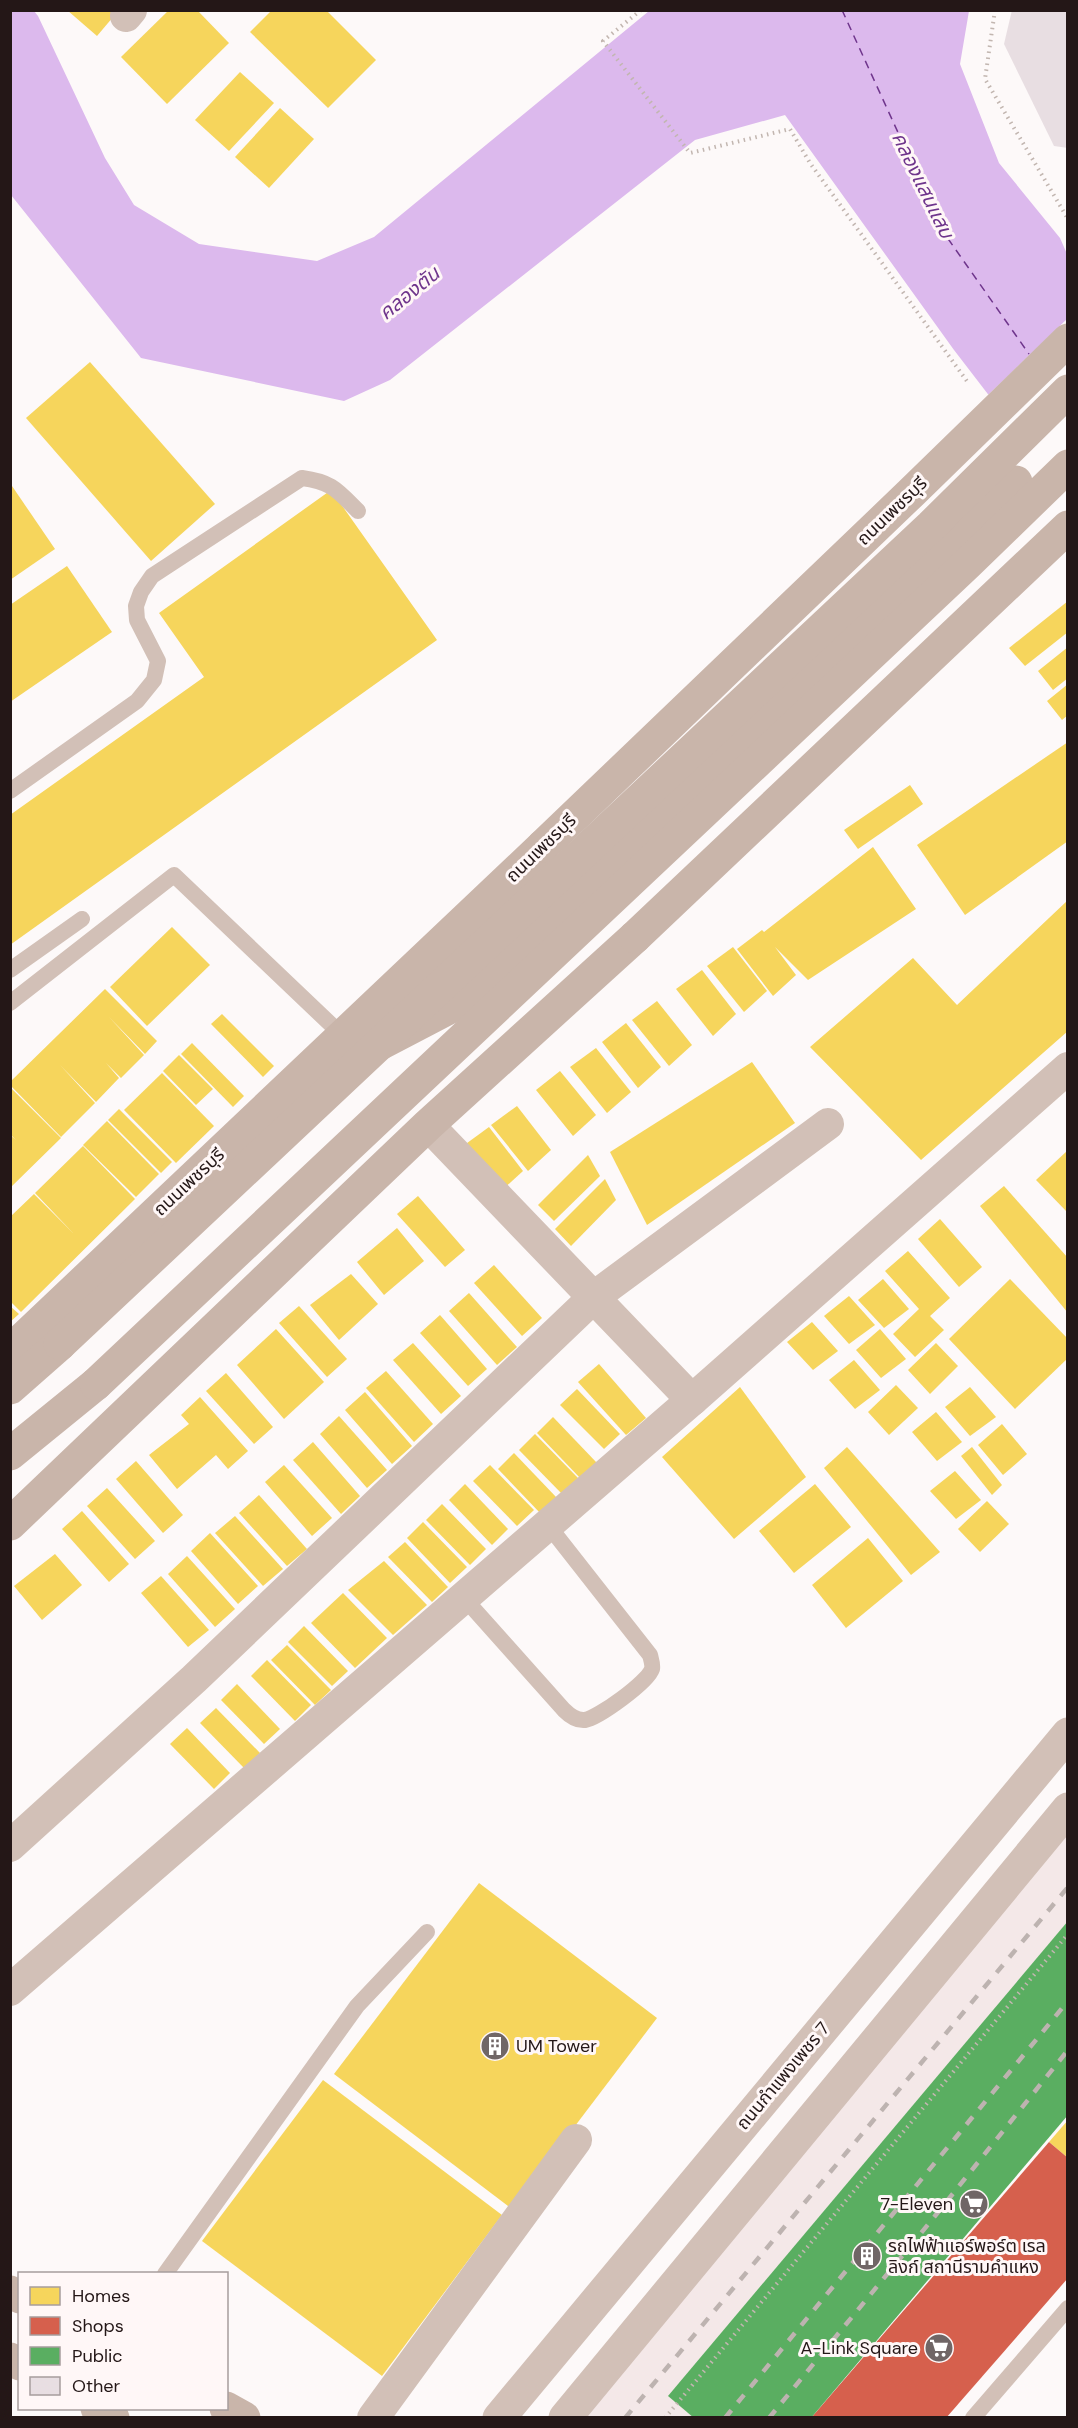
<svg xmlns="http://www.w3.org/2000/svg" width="1078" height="2428" font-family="'DM Sans','Noto Sans Thai',sans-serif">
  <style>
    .built { fill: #f4e8e8 }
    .water { fill: #dcb9ed }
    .pier { fill: #fdf9f9 }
    .homes { fill: #f6d55c }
    .shops { fill: #d6604d }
    .public { fill: #5aae61 }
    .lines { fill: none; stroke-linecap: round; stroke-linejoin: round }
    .ferry { stroke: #6f358c; stroke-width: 1.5; stroke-dasharray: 8 6; stroke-linecap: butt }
    .building { fill: #e8dee2 }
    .path { stroke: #c2b6b0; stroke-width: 4; stroke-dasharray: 1.5 4.5; stroke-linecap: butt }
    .service { stroke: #d2c0b7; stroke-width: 16 }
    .minor { stroke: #d2c0b7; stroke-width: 32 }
    .tertiary { stroke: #d2c0b7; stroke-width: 33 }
    .primary { stroke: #c9b5aa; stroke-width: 33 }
    .rail { stroke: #bdb3b0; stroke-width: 4.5; stroke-dasharray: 10 10; stroke-linecap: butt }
    .primary-bridge { stroke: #c9b5aa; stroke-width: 33 }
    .labels { text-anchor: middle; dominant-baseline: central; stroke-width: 6; stroke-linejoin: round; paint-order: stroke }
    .street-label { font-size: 18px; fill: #241717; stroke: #fff7f7 }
    .poi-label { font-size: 18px; fill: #241717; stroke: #fff7f7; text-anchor: start }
    .water-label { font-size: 20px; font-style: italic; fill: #6f358c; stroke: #fff7f7 }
  </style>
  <rect width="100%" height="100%" fill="#fdf9f9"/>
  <polygon class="built" points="1067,1821 1067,2070 781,2417 577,2418"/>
  <polygon class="water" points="11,11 34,11 38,16 105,158 134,205 199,244 317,261 374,237 649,11 969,11 960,64 999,163 1060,238 1067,254 1067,497 954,350 785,115 695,140 390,380 344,401 141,358 11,195"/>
  <polygon class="pier" points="1068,318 1067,500 986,397"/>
  <g class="homes">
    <polygon points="67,10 119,10 97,36"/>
    <polygon points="169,10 197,10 229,43 167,104 121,57"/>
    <polygon points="272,10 326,10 376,60 328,108 250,32"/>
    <polygon points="240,72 274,103 229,151 195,120"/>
    <polygon points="280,108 314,139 269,188 235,157"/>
    <polygon points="90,362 215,504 151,561 26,418"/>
    <polygon points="12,486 55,549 10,580 10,487"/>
    <polygon points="331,490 437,640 10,945 10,815 204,677 159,613"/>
    <polygon points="67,566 112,632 10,702 10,605"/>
    <polygon points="1068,601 1068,632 1025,666 1009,648"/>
    <polygon points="1068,647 1068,678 1053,690 1038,671"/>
    <polygon points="1068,684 1068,715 1062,720 1047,701"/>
    <polygon points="1068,742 1068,841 965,915 917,845"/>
    <polygon points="910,785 923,804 858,849 844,830"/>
    <polygon points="873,847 916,909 808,980 775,947 796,975 773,996 737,949 762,930 764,932"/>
    <polygon points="1068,900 1068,1031 921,1160 810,1047 913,958 957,1005"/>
    <polygon points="172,927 210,965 147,1026 110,987"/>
    <polygon points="733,947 767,991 744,1012 707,966"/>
    <polygon points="702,970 736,1014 713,1036 676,989"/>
    <polygon points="105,989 157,1041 145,1054 109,1017 144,1055 121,1078 106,1063 119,1078 96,1102 60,1065 95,1103 61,1137 10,1085 10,1082"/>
    <polygon points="657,1001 692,1045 669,1066 632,1020"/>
    <polygon points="222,1014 274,1066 263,1077 211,1024"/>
    <polygon points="626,1023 661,1067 638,1088 602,1042"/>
    <polygon points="192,1043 244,1096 233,1107 181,1054"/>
    <polygon points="596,1048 631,1092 607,1113 570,1067"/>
    <polygon points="179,1055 213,1089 196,1105 163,1071"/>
    <polygon points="752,1062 795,1123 647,1225 610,1152"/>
    <polygon points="560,1071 596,1115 573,1136 536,1090"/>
    <polygon points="162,1073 214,1126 176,1163 124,1110"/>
    <polygon points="10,1087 61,1138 10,1188 10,1135 16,1140 10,1134"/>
    <polygon points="517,1106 551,1150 528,1171 491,1125"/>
    <polygon points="119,1109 172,1162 161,1173 108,1120"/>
    <polygon points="107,1121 159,1174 136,1197 83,1145"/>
    <polygon points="489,1127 523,1171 500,1192 463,1146"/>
    <polygon points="83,1146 135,1199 21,1312 10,1301 10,1217 34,1194 74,1234 35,1193"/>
    <polygon points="1068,1150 1068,1213 1036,1180"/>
    <polygon points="588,1155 600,1176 554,1221 538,1205"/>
    <polygon points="605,1179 616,1200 571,1246 555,1229"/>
    <polygon points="1004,1186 1068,1258 1068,1313 980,1206"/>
    <polygon points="418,1196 465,1250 445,1267 397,1214"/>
    <polygon points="940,1219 982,1267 959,1287 918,1239"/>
    <polygon points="397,1228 424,1261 384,1295 357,1262"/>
    <polygon points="908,1251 950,1298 930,1316 944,1330 915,1357 893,1334 919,1309 885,1271"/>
    <polygon points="494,1265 542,1318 522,1336 474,1283"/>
    <polygon points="351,1274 378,1304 339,1340 310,1305"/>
    <polygon points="883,1279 909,1309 884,1328 858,1300"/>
    <polygon points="1010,1279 1068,1339 1068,1358 1015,1409 949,1339"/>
    <polygon points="469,1293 517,1347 497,1365 449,1311"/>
    <polygon points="849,1296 875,1325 849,1344 824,1316"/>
    <polygon points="10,1306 19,1314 10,1322"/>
    <polygon points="299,1306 347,1359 327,1377 279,1323"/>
    <polygon points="440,1315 487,1369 468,1386 420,1333"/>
    <polygon points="812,1322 838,1351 813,1370 787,1342"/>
    <polygon points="276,1329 324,1382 284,1419 237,1365"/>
    <polygon points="880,1329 906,1359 881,1378 856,1350"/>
    <polygon points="413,1343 461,1396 441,1414 393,1360"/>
    <polygon points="936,1343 958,1366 930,1394 908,1370"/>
    <polygon points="854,1360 880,1390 855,1409 829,1380"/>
    <polygon points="599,1364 646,1418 626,1435 578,1382"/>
    <polygon points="386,1371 433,1424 414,1442 366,1388"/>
    <polygon points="226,1373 273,1427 254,1444 206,1391"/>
    <polygon points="896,1385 918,1408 889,1435 868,1412"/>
    <polygon points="740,1387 806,1477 734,1539 662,1457"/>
    <polygon points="970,1387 996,1417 970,1436 945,1407"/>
    <polygon points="577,1389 620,1434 604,1449 560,1405"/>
    <polygon points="365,1392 412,1446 392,1464 345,1410"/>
    <polygon points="200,1397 248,1451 228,1469 216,1455 177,1489 149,1455 189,1424 181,1415"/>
    <polygon points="936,1412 962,1442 937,1461 912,1432"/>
    <polygon points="339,1416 387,1470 367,1488 320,1434"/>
    <polygon points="553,1417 597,1463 581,1479 537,1433"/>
    <polygon points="1002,1424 1027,1454 1003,1475 978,1445"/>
    <polygon points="535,1434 579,1479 563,1495 519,1450"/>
    <polygon points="313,1442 360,1496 341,1514 293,1460"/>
    <polygon points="847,1447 940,1552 911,1575 824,1468"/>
    <polygon points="972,1447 1002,1485 992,1495 961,1456"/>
    <polygon points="514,1453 557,1498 541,1514 498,1469"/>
    <polygon points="136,1461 183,1515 163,1533 116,1479"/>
    <polygon points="284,1465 332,1518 312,1536 265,1482"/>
    <polygon points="490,1465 534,1510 517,1526 473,1481"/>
    <polygon points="955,1471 981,1500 956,1519 930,1491"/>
    <polygon points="465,1484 508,1529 492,1545 449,1500"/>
    <polygon points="815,1484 851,1527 794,1573 759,1531"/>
    <polygon points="107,1488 155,1541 135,1559 87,1506"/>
    <polygon points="259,1495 307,1549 287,1566 239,1513"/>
    <polygon points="987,1501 1009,1524 980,1552 958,1529"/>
    <polygon points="442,1504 486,1549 470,1565 426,1520"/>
    <polygon points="82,1511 129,1564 109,1582 62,1529"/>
    <polygon points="235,1516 283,1569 263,1586 215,1533"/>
    <polygon points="423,1522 467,1567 450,1583 407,1538"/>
    <polygon points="210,1533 258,1586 238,1604 191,1551"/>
    <polygon points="868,1538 903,1581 846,1628 812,1585"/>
    <polygon points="405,1542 448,1587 432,1602 388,1557"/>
    <polygon points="55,1554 82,1585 42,1620 14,1586"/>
    <polygon points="187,1556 235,1609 215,1627 168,1574"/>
    <polygon points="384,1561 427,1605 393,1635 348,1590"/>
    <polygon points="161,1576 209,1630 188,1647 141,1593"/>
    <polygon points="343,1593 387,1638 355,1668 311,1623"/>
    <polygon points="304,1626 348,1671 332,1686 288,1642"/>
    <polygon points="287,1645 331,1690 315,1705 271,1660"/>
    <polygon points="267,1660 311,1705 295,1721 251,1676"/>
    <polygon points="237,1684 280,1729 264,1744 221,1700"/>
    <polygon points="216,1708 260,1753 244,1768 200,1723"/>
    <polygon points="187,1728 230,1773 214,1789 170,1744"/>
    <polygon points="479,1883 657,2018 512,2209 334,2074"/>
    <polygon points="323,2080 502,2215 382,2376 202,2241"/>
    <polygon points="1068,2120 1068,2158 1049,2142"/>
  </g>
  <polygon class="shops" points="1049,2142 1068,2158 1068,2278 946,2418 811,2418"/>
  <polygon class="public" points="1068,1921 1068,2115 811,2418 694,2418 668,2396"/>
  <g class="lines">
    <polyline class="ferry" points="842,10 944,233 1029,354"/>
  </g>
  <polygon class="building" points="1012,10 1068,10 1068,148 1054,146 1004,44"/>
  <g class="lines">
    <g class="path">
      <polyline points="641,10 603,41 690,153 790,129 810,163 969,384"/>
      <polyline points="995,10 985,79 1068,219"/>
      <polyline points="665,2418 1068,1934"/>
    </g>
    <g class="service">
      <path d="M10 791 137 701 154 680 158 661 137 620 136 606 141 592 152 576 302 478C332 482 337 490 358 511"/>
      <polyline points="10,970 82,919"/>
      <polyline points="10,1003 174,875 343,1036"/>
      <path d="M464 1598 564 1710C569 1715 576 1721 585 1720 598 1718 648 1682 652 1669 653 1665 651 1659 650 1655L548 1525"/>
      <polyline points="165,2274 357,2006 427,1932"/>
      <polyline points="973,2418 1068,2308"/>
    </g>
    <g class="minor">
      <polyline points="126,16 131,10"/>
      <polyline points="692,1400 1068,1068"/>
      <polyline points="10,1846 194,1679 594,1297 828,1124"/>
      <polyline points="10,1990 692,1400 428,1125"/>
      <polyline points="373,2418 576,2140"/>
    </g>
    <g class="tertiary">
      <polyline points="499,2418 1068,1734"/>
      <polyline points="565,2418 1068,1809"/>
    </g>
    <g class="primary">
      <polyline points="280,1096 464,1000 1016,482"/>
      <polyline points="10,1351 543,846"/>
      <polyline points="10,1388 60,1344"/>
      <polyline points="10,1454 96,1384"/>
      <polyline points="10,1524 428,1125 635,937"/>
      <polyline points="10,2292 20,2297"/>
      <polyline points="10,2359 20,2364"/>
      <polyline points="97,2408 113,2418"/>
      <polyline points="226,2408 244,2418"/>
    </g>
    <g class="rail">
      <polyline points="625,2418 1068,1887"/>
      <polyline points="725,2418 1068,2001"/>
      <polyline points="769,2418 935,2216 1068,2050"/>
    </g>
    <g class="primary-bridge">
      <polyline points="543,846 911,493 1068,340"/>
      <polyline points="635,937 1068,527"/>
      <polyline points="60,1344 931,526 1068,391"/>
      <polyline points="96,1384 967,564 1068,466"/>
    </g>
  </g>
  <defs>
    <g id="building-disc" transform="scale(1.5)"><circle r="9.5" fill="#706666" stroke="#fff7f7"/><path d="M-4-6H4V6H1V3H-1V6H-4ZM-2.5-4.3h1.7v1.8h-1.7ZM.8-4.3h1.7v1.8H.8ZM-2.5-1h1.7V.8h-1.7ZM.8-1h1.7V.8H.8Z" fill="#fff"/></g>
    <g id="supermarket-disc" transform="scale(1.5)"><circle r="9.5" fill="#706666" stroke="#fff7f7"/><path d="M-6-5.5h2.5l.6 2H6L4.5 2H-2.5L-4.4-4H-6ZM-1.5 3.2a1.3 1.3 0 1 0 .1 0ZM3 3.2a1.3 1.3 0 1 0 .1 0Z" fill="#fff"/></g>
  </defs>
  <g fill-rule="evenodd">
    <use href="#building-disc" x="495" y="2046"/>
    <use href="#supermarket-disc" x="974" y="2204"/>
    <use href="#building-disc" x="867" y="2256"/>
    <use href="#supermarket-disc" x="939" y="2348"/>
  </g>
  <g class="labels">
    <g class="street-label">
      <text transform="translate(892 511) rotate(-44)">ถนนเพชรบุรี</text>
      <text transform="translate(541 848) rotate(-44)">ถนนเพชรบุรี</text>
      <text transform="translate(189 1182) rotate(-43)">ถนนเพชรบุรี</text>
      <text transform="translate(783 2076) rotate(-50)">ถนนกำแพงเพชร 7</text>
    </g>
    <g class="poi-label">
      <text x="516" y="2046">UM Tower</text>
      <text x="953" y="2204" text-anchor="end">7-Eleven</text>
      <text x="888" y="2246">รถไฟฟ้าแอร์พอร์ต เรล<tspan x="888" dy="21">ลิงก์ สถานีรามคำแหง</tspan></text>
      <text x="918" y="2348" text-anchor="end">A-Link Square</text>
    </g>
    <g class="water-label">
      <text transform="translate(923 185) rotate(64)">คลองแสนแสบ</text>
      <text transform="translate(409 293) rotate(-39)">คลองตัน</text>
    </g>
  </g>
  <rect width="1078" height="2428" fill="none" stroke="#241717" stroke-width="24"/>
  <rect x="18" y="2272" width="210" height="138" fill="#fff7f7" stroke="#a79d9d" stroke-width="1.5"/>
  <rect x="30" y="2287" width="30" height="18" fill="#f6d55c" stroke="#a79d9d" stroke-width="1.5"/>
  <text x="72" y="2302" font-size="18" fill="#241717">Homes</text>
  <rect x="30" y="2317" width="30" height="18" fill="#d6604d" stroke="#a79d9d" stroke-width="1.5"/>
  <text x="72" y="2332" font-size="18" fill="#241717">Shops</text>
  <rect x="30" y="2347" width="30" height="18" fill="#5aae61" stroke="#a79d9d" stroke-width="1.5"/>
  <text x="72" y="2362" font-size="18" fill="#241717">Public</text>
  <rect x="30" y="2377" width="30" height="18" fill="#e8dee2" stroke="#a79d9d" stroke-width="1.5"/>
  <text x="72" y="2392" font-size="18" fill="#241717">Other</text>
</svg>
